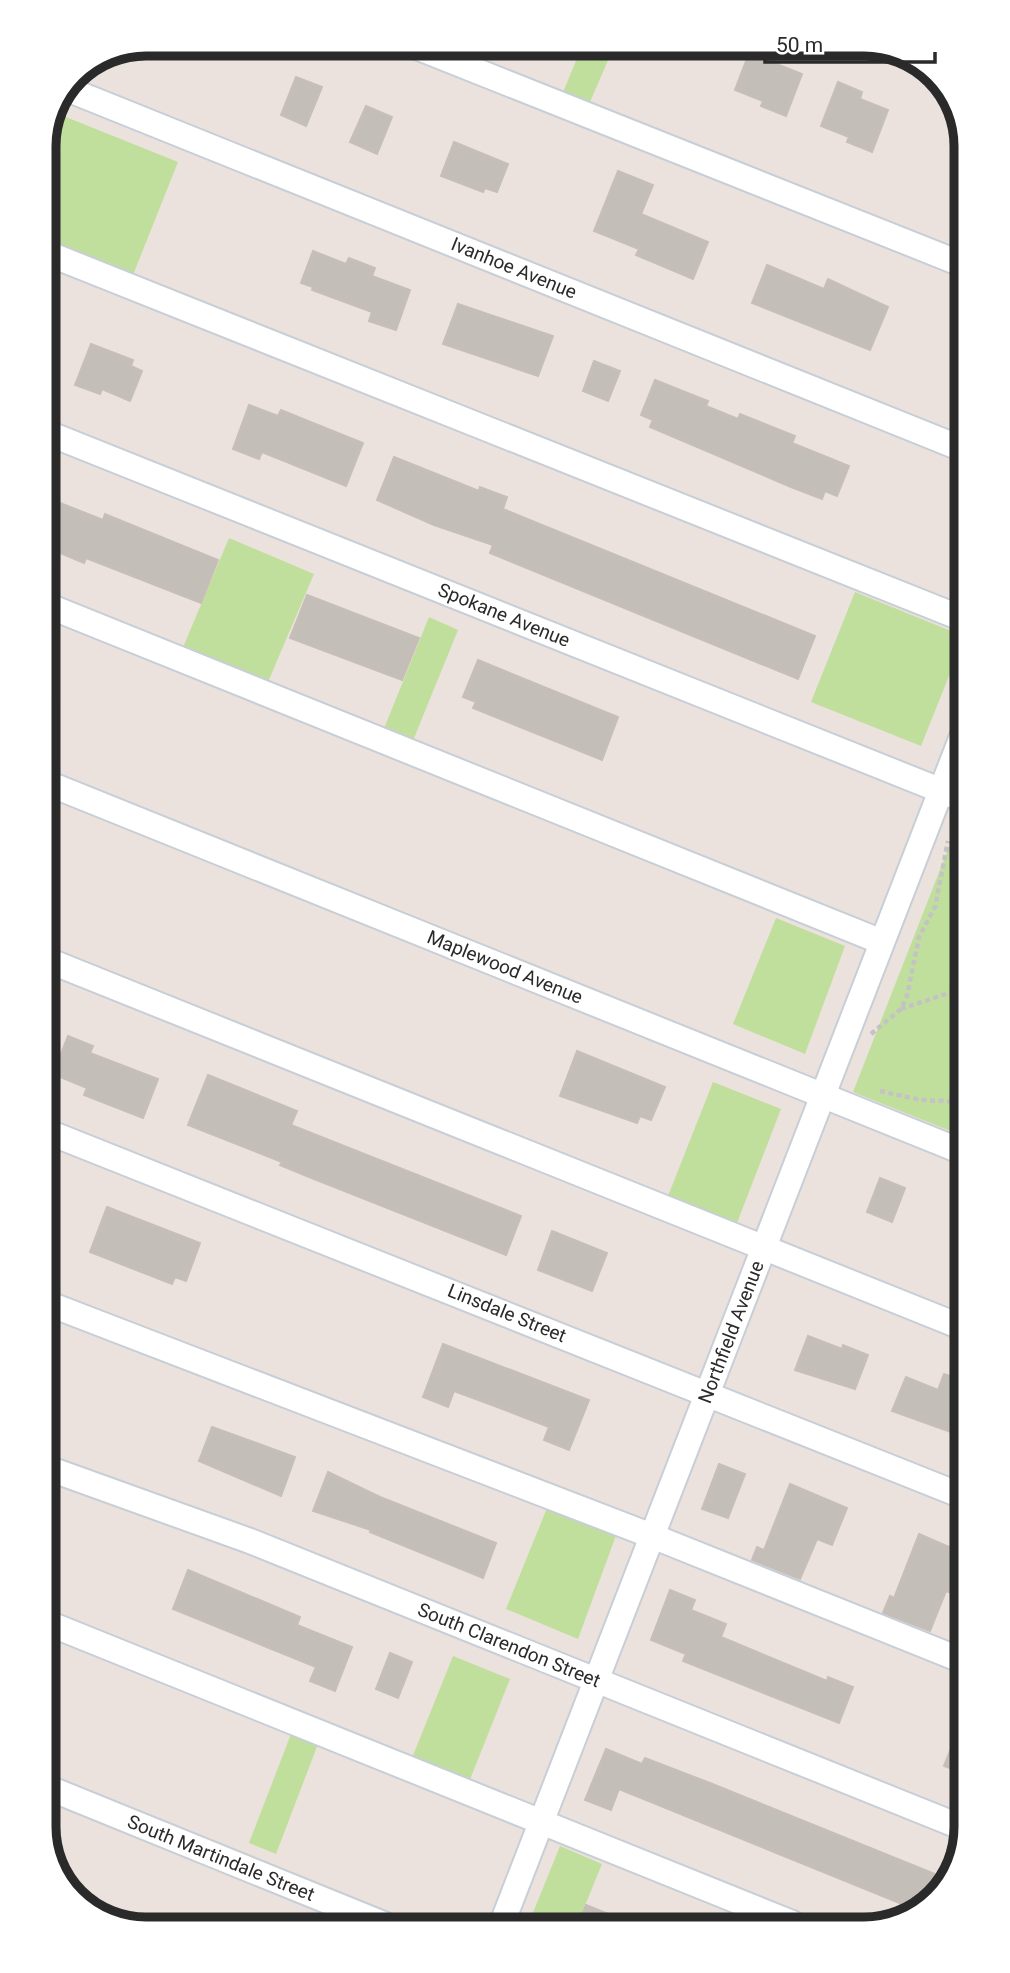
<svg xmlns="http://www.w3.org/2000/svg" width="1010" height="1973" font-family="Roboto,sans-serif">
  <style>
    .green { fill: #c1df9c }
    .building { fill: #c4beb8; stroke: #c7beb7; stroke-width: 2 }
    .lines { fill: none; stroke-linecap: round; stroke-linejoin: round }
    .minor-casing { stroke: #c8ced7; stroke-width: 28 }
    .path { stroke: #c3c3c3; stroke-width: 4.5; stroke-dasharray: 5 3.5; stroke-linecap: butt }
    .minor { stroke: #fff; stroke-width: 24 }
    .labels { text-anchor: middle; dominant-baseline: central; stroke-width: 5; stroke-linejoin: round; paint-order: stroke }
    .street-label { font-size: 19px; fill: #2a2a2a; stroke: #fff }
    .rim { fill: none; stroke: #2a2a2a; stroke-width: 9 }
  </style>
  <rect width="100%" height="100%" fill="#ebe2dd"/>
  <g class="green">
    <polygon points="430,44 485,44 477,63"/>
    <polygon points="583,44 615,44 587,109 561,97"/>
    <polygon points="56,113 178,162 133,275 44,241 44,140"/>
    <polygon points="229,538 314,574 265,689 181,652"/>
    <polygon points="855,592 961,635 961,646 921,746 811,702"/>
    <polygon points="429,617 458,630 410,748 381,736"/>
    <polygon points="956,829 962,832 963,1136 853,1092"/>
    <polygon points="776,918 845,946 805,1054 733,1024"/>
    <polygon points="713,1082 781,1109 737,1223 668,1196"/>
    <polygon points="549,1503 618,1530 578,1639 506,1609"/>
    <polygon points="453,1656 510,1679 467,1787 410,1763"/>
    <polygon points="291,1734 318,1744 276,1854 249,1843"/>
    <polygon points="560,1846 602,1864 577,1925 528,1925"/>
  </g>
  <g class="building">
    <polygon points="751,48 776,58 774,63 802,74 786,116 761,106 763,101 735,90"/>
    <polygon points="296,77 322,87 306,126 281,115"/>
    <polygon points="838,82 862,92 860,99 888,110 872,152 847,142 849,137 821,126"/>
    <polygon points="366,106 392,117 377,154 350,142"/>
    <polygon points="454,142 508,164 497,192 485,188 483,192 441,176"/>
    <polygon points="618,171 653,185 641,214 708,242 693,279 636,255 639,249 594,231"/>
    <polygon points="313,251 346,264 349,258 375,268 372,276 410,290 396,330 369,321 372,312 312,290 313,287 301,283"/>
    <polygon points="767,265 824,289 828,279 888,307 870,350 752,303"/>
    <polygon points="458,304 553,336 538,376 443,344"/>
    <polygon points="91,344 133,360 131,366 142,371 130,401 102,389 100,394 75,385"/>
    <polygon points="594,361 620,371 608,401 583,391"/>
    <polygon points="655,380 708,401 706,406 738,419 740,414 795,436 792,443 849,466 837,496 825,491 822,499 791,487 650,427 653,420 641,415"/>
    <polygon points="249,405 278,416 281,410 363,443 346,486 262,452 259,459 233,449"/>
    <polygon points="394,457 479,491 480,487 507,497 503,509 815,636 798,679 490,553 493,545 434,525 377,500"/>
    <polygon points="45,497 103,520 105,514 218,560 201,603 86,558 84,563 46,547"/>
    <polygon points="307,595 419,638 402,680 290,638"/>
    <polygon points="478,660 618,717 602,760 473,708 476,702 463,697"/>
    <polygon points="68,1036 93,1046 90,1053 158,1079 143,1118 84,1095 87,1088 53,1074"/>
    <polygon points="577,1051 665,1087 651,1120 640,1116 637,1123 560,1096"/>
    <polygon points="208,1075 297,1111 291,1125 521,1216 506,1255 309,1177 280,1165 282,1162 188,1125"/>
    <polygon points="880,1178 905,1188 892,1222 867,1212"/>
    <polygon points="107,1207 200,1243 186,1281 175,1277 172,1284 90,1252"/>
    <polygon points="552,1231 607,1253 592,1291 538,1270"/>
    <polygon points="808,1336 842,1349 843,1345 868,1355 855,1389 795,1370"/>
    <polygon points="443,1344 589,1400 569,1450 544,1440 549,1427 500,1408 454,1391 448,1407 423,1397"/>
    <polygon points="944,1374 964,1381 965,1437 892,1411 906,1377 938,1390"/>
    <polygon points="212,1427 295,1457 281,1496 199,1461"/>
    <polygon points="719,1464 745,1474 728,1518 702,1509"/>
    <polygon points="328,1472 380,1497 496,1543 483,1578 370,1532 371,1530 313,1511"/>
    <polygon points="790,1484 847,1508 832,1545 817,1539 800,1579 752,1560 757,1547 764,1550"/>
    <polygon points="919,1534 965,1554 965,1598 946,1591 930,1631 883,1613 890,1596 894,1598"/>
    <polygon points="188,1570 300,1617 297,1625 352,1647 335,1691 310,1681 316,1667 173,1609"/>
    <polygon points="670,1590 695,1600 691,1610 726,1624 721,1637 827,1681 828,1677 853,1687 839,1723 683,1661 686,1654 651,1640"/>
    <polygon points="390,1653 412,1662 398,1698 376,1689"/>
    <polygon points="965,1714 966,1714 966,1774 944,1766"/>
    <polygon points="606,1749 642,1764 645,1758 710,1783 950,1880 949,1884 917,1910 619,1789 611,1810 585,1800"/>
    <polygon points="586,1905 633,1924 632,1924 578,1925"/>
  </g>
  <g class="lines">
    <g class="minor-casing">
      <g id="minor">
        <polyline points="409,44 959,263"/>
        <polyline points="67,89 960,448"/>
        <polyline points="44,252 961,618"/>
        <polyline points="45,432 962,799"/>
        <polyline points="46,605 882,942"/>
        <polyline points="47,783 963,1152"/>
        <polyline points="47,960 964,1328"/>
        <polyline points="48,1132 965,1497"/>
        <polyline points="49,1304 652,1536 966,1662"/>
        <polyline points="50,1469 250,1541 966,1829"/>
        <polyline points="50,1624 792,1923"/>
        <polyline points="51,1789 391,1927"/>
        <polyline points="501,1926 961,739"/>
      </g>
    </g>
    <g class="path">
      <polyline points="953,825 962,829"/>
      <polyline points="946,851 962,841"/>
      <polyline points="901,1009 963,988"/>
      <polyline points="871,1034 901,1009 907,996 919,937 935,907 948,841"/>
      <polyline points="880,1091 921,1100 963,1102"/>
    </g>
    <use href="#minor" class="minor"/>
  </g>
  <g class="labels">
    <g class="street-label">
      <text transform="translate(514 268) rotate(22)">Ivanhoe Avenue</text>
      <text transform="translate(504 615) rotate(22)">Spokane Avenue</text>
      <text transform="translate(505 967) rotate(22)">Maplewood Avenue</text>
      <text transform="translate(507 1313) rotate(22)">Linsdale Street</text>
      <text transform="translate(731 1332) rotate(-69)">Northfield Avenue</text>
      <text transform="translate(509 1645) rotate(22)">South Clarendon Street</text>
      <text transform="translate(221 1858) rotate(22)">South Martindale Street</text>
    </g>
  </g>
  <path d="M0 0H1010V1973H0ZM146 56H864A90 90 0 0 1 954 146V1827A90 90 0 0 1 864 1917H146A90 90 0 0 1 56 1827V146A90 90 0 0 1 146 56Z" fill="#fff" fill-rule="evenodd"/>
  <path class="rim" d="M146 56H864A90 90 0 0 1 954 146V1827A90 90 0 0 1 864 1917H146A90 90 0 0 1 56 1827V146A90 90 0 0 1 146 56Z"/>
  <path d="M765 52v10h170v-10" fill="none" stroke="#2a2a2a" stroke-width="3.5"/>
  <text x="776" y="52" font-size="21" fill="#2a2a2a" stroke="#ffffff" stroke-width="5" paint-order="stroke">50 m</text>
</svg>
